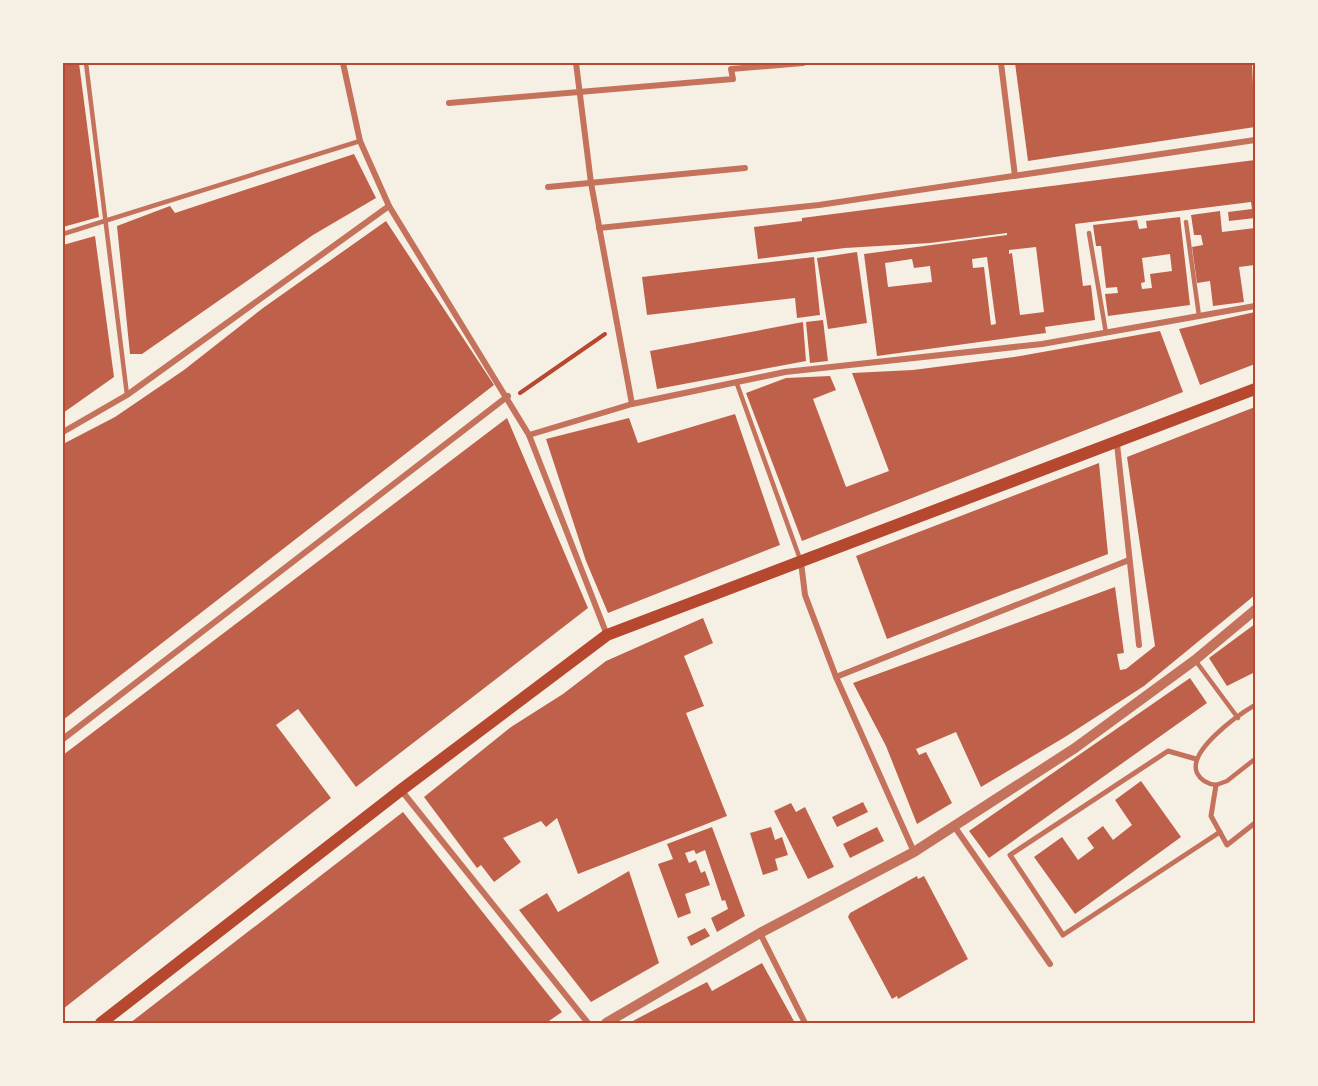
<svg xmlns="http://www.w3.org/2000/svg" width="1318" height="1086" font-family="Helvetica,sans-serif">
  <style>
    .building { fill: #bf614a; fill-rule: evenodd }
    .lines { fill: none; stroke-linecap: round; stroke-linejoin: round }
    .path { stroke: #b5482f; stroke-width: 4 }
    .service { stroke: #c5725c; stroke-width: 4.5 }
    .pedestrian { stroke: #c5725c; stroke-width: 5 }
    .minor { stroke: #c5725c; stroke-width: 6 }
    .tertiary { stroke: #c5725c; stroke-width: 10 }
    .secondary { stroke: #b5482f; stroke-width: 12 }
    .neatline { fill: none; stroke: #b5482f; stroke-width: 2 }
  </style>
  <rect width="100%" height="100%" fill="#f6efe4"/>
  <g class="building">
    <polygon points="63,63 79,63 99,217 63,227"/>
    <polygon points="1015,63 1252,63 1255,127 1028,161"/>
    <polygon points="354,154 376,198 313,235 142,354 130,354 117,226 170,206 175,213"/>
    <path d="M1255 160V218L1229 221 1228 212 1252 209 1251 202 1075 224 1083 286 1091 285 1095 320 1045 327 1046 333 877 356 864 254 1007 235V233L930 243 845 248 758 259 754 227 802 221V218ZM1036 247 1044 312 1020 315 1012 253 1009 254V250ZM987 257 996 324 991 325 984 267 973 268 972 259ZM912 259 914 268 930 266 932 282 888 287 885 263Z"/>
    <polygon points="1220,211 1222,232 1255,228 1255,265 1239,267 1244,302 1213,306 1210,281 1197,283 1192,247 1203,245 1201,235 1194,235 1191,215"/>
    <path d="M1180 217 1190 305 1108 316 1105 294 1118 293 1117 287 1106 288 1101 246H1096L1093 225 1137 220 1139 229 1147 228 1146 221ZM1170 254 1172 271 1150 274 1152 288 1142 289 1141 283 1145 282 1142 258Z"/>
    <polygon points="386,221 494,385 63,720 63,444 115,417 184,370 263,308"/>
    <polygon points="95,236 114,377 63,413 63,245"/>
    <polygon points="857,252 867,323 828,329 817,258"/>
    <polygon points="814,257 820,315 797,318 795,298 647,315 642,277"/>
    <polygon points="1255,312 1255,364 1200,385 1179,329"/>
    <polygon points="823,320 828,361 810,363 806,322"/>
    <polygon points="803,322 806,361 657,389 650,351"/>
    <polygon points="1160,331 1183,392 802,541 746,393 786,378 830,376 836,390 813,399 846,487 889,471 852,373 913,370 1014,357"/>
    <polygon points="1255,407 1255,595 1144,686 1065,737 981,787 956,732 916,749 919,755 926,752 952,803 917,824 886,746 853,683 1115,587 1124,653 1117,654 1120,670 1126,669 1155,646 1127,457"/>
    <polygon points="735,414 780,545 608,613 586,561 546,439 629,418 638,443"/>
    <polygon points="507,418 588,608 356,787 298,709 276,725 331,798 63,1009 63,755"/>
    <polygon points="1099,463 1108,554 887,639 856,556"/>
    <polygon points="703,618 713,643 684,656 704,706 686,713 727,816 578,874 557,818 546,827 541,821 503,838 521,862 494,882 481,865 477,868 424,797 511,727 563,694 606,661"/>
    <polygon points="1255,624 1255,672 1227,686 1209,658"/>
    <polygon points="1190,678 1207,703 989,858 969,831"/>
    <polygon points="1141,781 1181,837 1075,914 1034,857 1062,837 1078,860 1094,848 1087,838 1103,826 1113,840 1132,825 1115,800"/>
    <polygon points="863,802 868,812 837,827 832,817"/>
    <polygon points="791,803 796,812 805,807 834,867 808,879 774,811"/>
    <polygon points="403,812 562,1012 546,1023 130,1023"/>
    <polygon points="712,827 745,916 717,932 711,918 728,909 725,900 722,901 705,850 696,854 694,850 685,853 689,863 696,860 701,873 705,871 710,885 685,894 691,913 678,918 658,864 673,859 667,844"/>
    <polygon points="771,827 775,840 782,837 788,855 775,859 778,870 763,875 750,833"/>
    <polygon points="877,827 884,841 850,858 843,844"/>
    <polygon points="629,871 659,963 591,1002 519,910 547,893 558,912"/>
    <polygon points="917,876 918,879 924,876 968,959 898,999 897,996 892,999 848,917 850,913"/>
    <polygon points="705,928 710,936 691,946 687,937"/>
    <polygon points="762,963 795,1023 629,1023 707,982 712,991"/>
  </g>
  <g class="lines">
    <polyline class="path" points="520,393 605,334"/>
    <g class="service">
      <polyline points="86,63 127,395"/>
      <polyline points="1186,222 1199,316"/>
      <polyline points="1089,233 1106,333"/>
      <polyline points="63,234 360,141"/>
      <polyline points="737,384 800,559"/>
      <polyline points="1195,660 1238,718"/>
      <path d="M1255 705C1238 715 1187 751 1197 773 1201 781 1208 784 1216 785L1227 781 1255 759"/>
    </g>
    <g class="pedestrian">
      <polyline points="1196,759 1168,751 1010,855 1063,935 1220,832"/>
      <polyline points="1216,785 1211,816 1227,845 1255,823"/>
    </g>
    <g class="minor">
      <polyline points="343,63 360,141 389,206 529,435 607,635"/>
      <polyline points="576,63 591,183 632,404"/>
      <polyline points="1001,63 1015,176"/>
      <polyline points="449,103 733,79 731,69 803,63"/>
      <polyline points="548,187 745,168"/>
      <polyline points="599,228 819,205 1255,140"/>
      <polyline points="63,432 127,395 389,206"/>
      <polyline points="529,435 632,404 785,372 1042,344 1255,306"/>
      <polyline points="1117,444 1139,645"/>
      <polyline points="801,562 805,595 836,677 914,852"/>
      <polyline points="836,677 1129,560"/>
      <polyline points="63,739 508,396"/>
      <polyline points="401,790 588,1023"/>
      <polyline points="954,826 1050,964"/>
      <polyline points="760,933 805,1023"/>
    </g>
    <polyline class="tertiary" points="606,1023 760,933 914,852 1075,748 1195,660 1255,610"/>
    <polyline class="secondary" points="101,1023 401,790 607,635 1255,389"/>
  </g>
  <rect width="1318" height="1086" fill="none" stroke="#f6efe4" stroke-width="129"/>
  <rect x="64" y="64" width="1190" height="958" class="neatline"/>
</svg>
